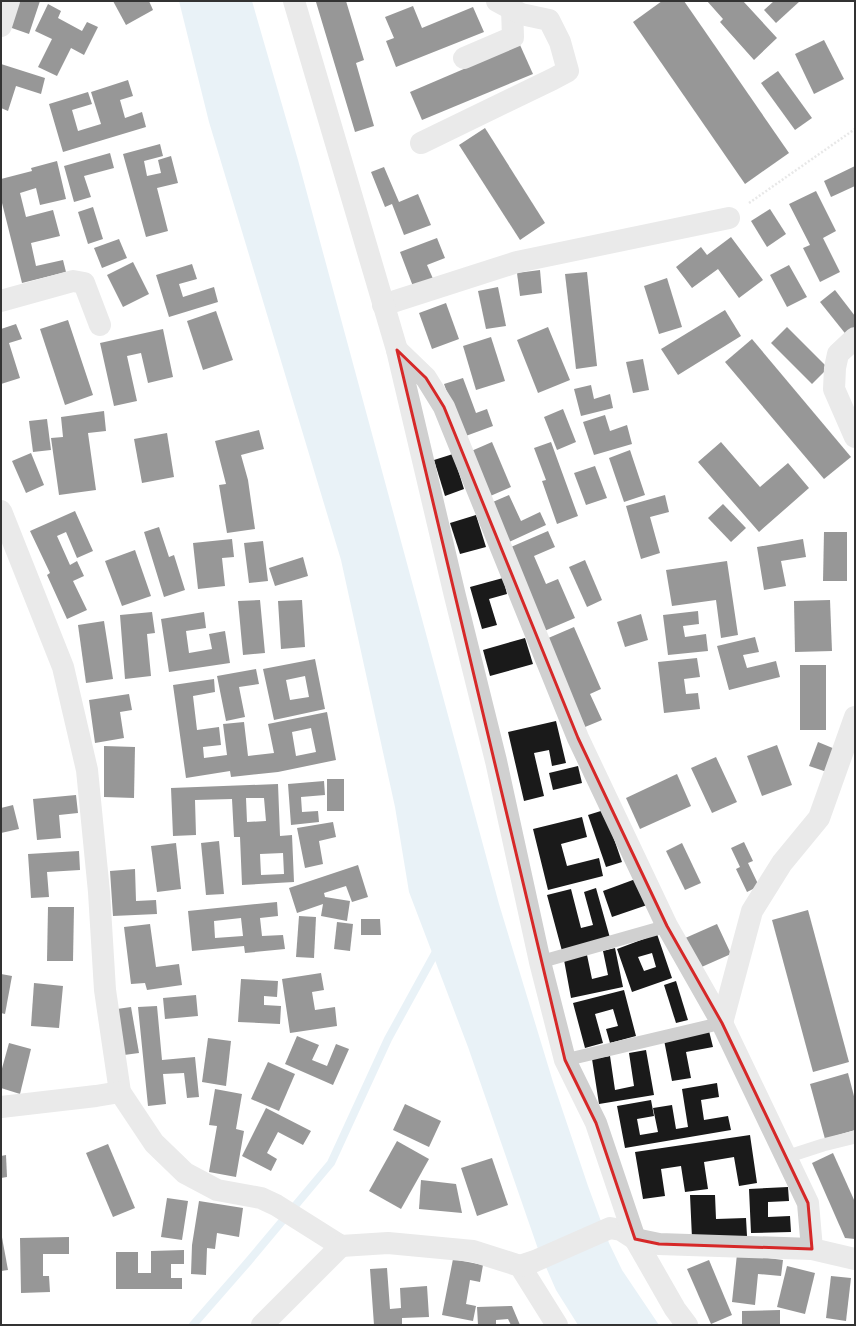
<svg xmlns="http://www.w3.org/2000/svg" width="856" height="1326" font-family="'Public Sans',sans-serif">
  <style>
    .water { fill: #cfe2ee }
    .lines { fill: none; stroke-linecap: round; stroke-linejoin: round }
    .stream { stroke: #cfe2ee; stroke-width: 8 }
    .building { fill: #1a1a1a; fill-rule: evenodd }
    .path { stroke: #cdcdcd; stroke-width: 2.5; stroke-dasharray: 2 2; stroke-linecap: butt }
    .service { stroke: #d0d0d0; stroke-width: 13 }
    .minor { stroke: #d0d0d0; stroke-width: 22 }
    .tertiary { stroke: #d0d0d0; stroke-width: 22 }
    .marked { fill: none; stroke: #d62828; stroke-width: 3; stroke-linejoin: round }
  </style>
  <rect width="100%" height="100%" fill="#fff"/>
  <polygon class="water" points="179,1 252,1 298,160 499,904 553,1082 588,1186 609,1243 622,1270 659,1325 578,1325 556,1290 538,1249 468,1047 409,892 395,807 341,560 209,122"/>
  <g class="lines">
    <polyline class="stream" points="193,1325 248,1262 331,1163 388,1039 438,948"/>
  </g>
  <g class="building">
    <polygon points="18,1 40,1 29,34 9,27"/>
    <polygon points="113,1 149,1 153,10 126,25"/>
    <polygon points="318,1 346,1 364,60 356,63 374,126 355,132 316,2"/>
    <polygon points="662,1 684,1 789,153 745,184 633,22"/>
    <polygon points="707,1 743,1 777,38 754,60 720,22 723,19"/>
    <polygon points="774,1 800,1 776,23 764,10"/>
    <polygon points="48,4 61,11 58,18 82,31 87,22 98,27 84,55 71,48 57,76 38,67 52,39 35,31"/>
    <polygon points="413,6 422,28 473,7 484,32 396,67 386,41 394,38 385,17"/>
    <polygon points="824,40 844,79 814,94 795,54"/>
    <polygon points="520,45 533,74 422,120 410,92"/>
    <polygon points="1,64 45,78 41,94 16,86 8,111 1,108"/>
    <polygon points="778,71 812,118 795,130 761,83"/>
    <polygon points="128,80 133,96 120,100 125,118 142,112 146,127 63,152 49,104 88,92 92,104 72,110 78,131 101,124 91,92"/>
    <polygon points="485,128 545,223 520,240 459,145"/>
    <polygon points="160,144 163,156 144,161 147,176 161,173 158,160 171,156 178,183 157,188 168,231 146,237 123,154"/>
    <polygon points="110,153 114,168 84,176 91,197 74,202 64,166"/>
    <polygon points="57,161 66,199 40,205 36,188 20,193 26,217 53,210 60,236 31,243 36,266 63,260 66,272 22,283 1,199 1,179 32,171 31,168"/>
    <polygon points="855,166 855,186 831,197 824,181"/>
    <polygon points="384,167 399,202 418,194 431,225 404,235 392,204 385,207 371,172"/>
    <polygon points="816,191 836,231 823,238 840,272 820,282 803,248 810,245 789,204"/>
    <polygon points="93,207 103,239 88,244 78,212"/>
    <polygon points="770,209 786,234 767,247 751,221"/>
    <polygon points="731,237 763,280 739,298 718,269 692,288 676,267 701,247 707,255"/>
    <polygon points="437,238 445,258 427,265 434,281 414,289 400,252"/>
    <polygon points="119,239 127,258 102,268 94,248"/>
    <polygon points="133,262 149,294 123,307 107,275"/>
    <polygon points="192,264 197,279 179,284 183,297 214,287 218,302 169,317 156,275"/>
    <polygon points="789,265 807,297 787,307 770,275"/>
    <polygon points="540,270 542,293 520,296 517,273"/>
    <polygon points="587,272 597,366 576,369 565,274"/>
    <polygon points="667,278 682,327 659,334 644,286"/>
    <polygon points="498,287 506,326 486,329 478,291"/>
    <polygon points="835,290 855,316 855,331 848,337 820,302"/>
    <polygon points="446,303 459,339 432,349 419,313"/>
    <polygon points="725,310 741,336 678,375 661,349"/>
    <polygon points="216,311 233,360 203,370 187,321"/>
    <polygon points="68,320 93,395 65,405 40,329"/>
    <polygon points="16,324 22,339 9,343 20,378 1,384 1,329"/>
    <polygon points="548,327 570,380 538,393 517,340"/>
    <polygon points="787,327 828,368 812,384 771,343"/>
    <polygon points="163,329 173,377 148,383 141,353 127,356 137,401 114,406 100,343"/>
    <polygon points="491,337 505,381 476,390 463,346"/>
    <polygon points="752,339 851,457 824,479 725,362"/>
    <polygon points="643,359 649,390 633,393 626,362"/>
    <polygon points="463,378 476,413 487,409 493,426 463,437 444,384"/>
    <polygon points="591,385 594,399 610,394 613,408 581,416 574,389"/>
    <polygon points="563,409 576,442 557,450 544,417"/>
    <polygon points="104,411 106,431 88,433 96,490 59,495 51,438 63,437 61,417"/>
    <polygon points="605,415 610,431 627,425 632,444 594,455 583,422"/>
    <polygon points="47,419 51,450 33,452 29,421"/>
    <polygon points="259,430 264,449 241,455 248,480 255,529 227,533 219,485 226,484 215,441"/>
    <polygon points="167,433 174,477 142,483 134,439"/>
    <polygon points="492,442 511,487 488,497 469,452"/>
    <polygon points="551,442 578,516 557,524 542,481 546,480 534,448"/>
    <polygon points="721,442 760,487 788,463 809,488 759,532 698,462"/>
    <polygon points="630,450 645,495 624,502 609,458"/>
    <polygon points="31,453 44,485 26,493 12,461"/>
    <polygon points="453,454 464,489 445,496 434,460"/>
    <polygon points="595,466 607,498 586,505 574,473"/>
    <polygon points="509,495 521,521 540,512 546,525 505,544 488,504"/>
    <polygon points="665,495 669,512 650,517 660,553 641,559 626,506"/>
    <polygon points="723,504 746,528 731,542 708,518"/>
    <polygon points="75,511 93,551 77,558 66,532 57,536 70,565 77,561 84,576 73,581 87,610 67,619 47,575 50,573 30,531"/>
    <polygon points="476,515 486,547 460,554 450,523"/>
    <polygon points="159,527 169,557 174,555 185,590 164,597 144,532"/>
    <polygon points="548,531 555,547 534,556 546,584 558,579 575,618 542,632 506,549"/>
    <polygon points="824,532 847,532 847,581 823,581"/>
    <polygon points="232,539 234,557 222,558 225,586 198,589 193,543"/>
    <polygon points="803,539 806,557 781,561 786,586 764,590 757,547"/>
    <polygon points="263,541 268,581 249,583 244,543"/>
    <polygon points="135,550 151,596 122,606 105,561"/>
    <polygon points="303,557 308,576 275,586 269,568"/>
    <polygon points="585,560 602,600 587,607 569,567"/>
    <polygon points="727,561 738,635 721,638 716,600 672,606 666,570"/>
    <polygon points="503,578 507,594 489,599 497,625 482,629 470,587"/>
    <polygon points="260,600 265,653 243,655 238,601"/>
    <polygon points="302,600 305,647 281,649 278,601"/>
    <polygon points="830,600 832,651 795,652 794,601"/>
    <polygon points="698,611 699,624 683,626 685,637 706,634 708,651 668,655 663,615"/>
    <polygon points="152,612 155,633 147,634 151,676 125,679 120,615"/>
    <polygon points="204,612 206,628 186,631 189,653 212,649 209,634 225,631 230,663 169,672 161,619"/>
    <polygon points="641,614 648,640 625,647 617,622"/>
    <polygon points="104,621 113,679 86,683 78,625"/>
    <polygon points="574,627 601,689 590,694 602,720 585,727 546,639"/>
    <polygon points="755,637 759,652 743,655 747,668 776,661 780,677 729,690 717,646"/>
    <polygon points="525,638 533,664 490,676 483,650"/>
    <polygon points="697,658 700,677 684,679 686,694 698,693 700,709 664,713 658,662"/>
    <path d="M315 659 325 709 274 720 263 669ZM305 676 309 697 290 700 286 680Z"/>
    <rect x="800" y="665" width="26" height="65"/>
    <polygon points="256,669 259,684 239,687 245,717 226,721 217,676"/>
    <path d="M214 679 215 692 193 696 197 730 219 727 221 745 203 747 204 758 227 755 223 724 244 722 248 756 274 753 268 724 327 712 336 760 278 772 231 777 230 771 186 778 173 685ZM311 728 316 752 296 756 292 732Z"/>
    <polygon points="129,694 132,710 120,712 124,738 95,743 89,700"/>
    <polygon points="556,721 566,763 552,766 549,750 534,753 544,796 524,801 508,732"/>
    <polygon points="818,742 835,749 827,772 809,766"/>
    <polygon points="777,745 792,785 762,796 747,756"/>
    <polygon points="104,746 135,747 134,798 104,797"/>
    <polygon points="716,757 737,802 712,813 691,768"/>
    <polygon points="578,766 582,783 553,790 549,773"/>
    <polygon points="677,774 691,806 640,829 626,798"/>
    <rect x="327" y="779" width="17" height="32"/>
    <polygon points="324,781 325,795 301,797 302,812 318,811 319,822 291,825 288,784"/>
    <path d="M278 784 280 836 292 835 294 882 242 885 240 837H234L232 799 195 800 196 835 173 836 171 788ZM246 798H264L266 821 247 822ZM283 853 284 874 261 875 260 854Z"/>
    <polygon points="76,795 78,813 59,815 61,838 37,840 33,799"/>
    <polygon points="13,805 19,829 1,833 1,808"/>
    <polygon points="604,810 622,862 606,867 588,815"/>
    <polygon points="582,817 587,837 561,844 567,866 599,858 603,876 548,890 533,829"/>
    <polygon points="333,822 336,837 319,841 323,864 305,868 297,828"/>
    <polygon points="219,841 224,894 206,895 201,843"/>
    <polygon points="744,842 753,861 748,863 759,886 747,892 736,869 740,867 731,848"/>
    <polygon points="176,843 181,889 157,892 151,846"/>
    <polygon points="682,843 701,883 685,890 666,851"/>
    <polygon points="79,851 80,870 47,872 49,897 31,898 28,854"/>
    <polygon points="358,865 368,897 352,902 346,886 324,893 325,897 350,901 347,921 321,916 323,904 297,913 289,888"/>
    <polygon points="135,869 136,901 156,900 157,914 113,916 110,871"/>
    <polygon points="641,877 650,904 612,917 603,891"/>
    <polygon points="596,888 610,938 562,951 547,895 571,889 581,928 593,925 584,892"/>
    <path d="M277 902 278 916 260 918 262 936 283 935 285 949 245 953 244 946 192 951 188 911ZM241 918 243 936 215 938 214 921Z"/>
    <polygon points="48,907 74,907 73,961 47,961"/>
    <polygon points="808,910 849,1062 813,1072 772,920"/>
    <polygon points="299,916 316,917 314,958 296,957"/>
    <polygon points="361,919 380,919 381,935 361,935"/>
    <polygon points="337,922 353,924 350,951 334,949"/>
    <polygon points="150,924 156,967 179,964 182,985 147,990 145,983 131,984 124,927"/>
    <polygon points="717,924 731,954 697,969 683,939"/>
    <path d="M657 934 672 978 632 992 617 949ZM652 953 656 967 644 971 638 957Z"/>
    <polygon points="615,948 623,987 571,998 564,960 587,955 592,979 608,975 603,951"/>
    <polygon points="321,973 324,990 312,992 315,1010 335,1007 337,1026 290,1033 282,979"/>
    <polygon points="1,974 12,976 5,1014 1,1013"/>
    <polygon points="241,979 278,981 277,997 264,996 264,1005 281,1006 280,1024 238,1022"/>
    <polygon points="676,981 688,1020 676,1023 664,985"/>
    <polygon points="34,983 63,986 59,1028 31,1026"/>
    <polygon points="624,990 636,1036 610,1043 606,1029 618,1026 613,1009 595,1014 603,1043 585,1048 573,1003"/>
    <polygon points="196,995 198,1016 165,1019 163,998"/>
    <polygon points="157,1006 162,1060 195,1057 199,1097 187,1098 184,1073 163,1074 166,1104 148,1106 138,1007"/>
    <polygon points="131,1007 139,1053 124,1055 117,1009"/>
    <polygon points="709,1031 713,1047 686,1052 691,1078 672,1081 664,1040"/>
    <polygon points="297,1036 319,1045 312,1060 327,1066 336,1044 349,1049 333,1085 285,1064"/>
    <polygon points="208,1038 231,1041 226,1086 202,1082"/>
    <polygon points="9,1043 31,1049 20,1094 1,1088 1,1072"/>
    <polygon points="646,1050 654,1095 599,1104 592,1059 610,1056 615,1090 634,1086 629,1053"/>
    <polygon points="268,1062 295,1074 279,1111 251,1099"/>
    <polygon points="848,1073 855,1100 855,1130 825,1139 810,1084"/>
    <polygon points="717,1083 719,1097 701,1100 704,1120 728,1116 731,1130 625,1148 617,1106 651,1100 654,1116 637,1119 640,1135 658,1132 653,1108 672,1105 676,1129 688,1127 682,1089"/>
    <polygon points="215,1089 242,1094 236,1129 244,1131 236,1177 209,1172 217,1126 209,1125"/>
    <polygon points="405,1104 441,1121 429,1147 393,1130"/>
    <polygon points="266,1108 311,1131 303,1145 278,1132 267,1153 277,1159 271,1171 242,1156"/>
    <polygon points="750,1135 757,1183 739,1186 734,1157 704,1162 708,1189 685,1192 681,1166 661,1169 665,1196 643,1199 635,1152"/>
    <polygon points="397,1141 429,1159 401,1209 369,1191"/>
    <polygon points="108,1144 135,1208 113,1217 86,1153"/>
    <polygon points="833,1153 855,1202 855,1239 845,1238 812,1163"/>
    <polygon points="6,1155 7,1177 1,1178 1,1156"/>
    <polygon points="492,1158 508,1205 477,1216 461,1168"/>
    <polygon points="421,1180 456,1184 462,1213 419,1209"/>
    <polygon points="788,1187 789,1201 768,1202 768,1217 790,1216 791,1232 751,1233 749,1189"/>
    <polygon points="690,1195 715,1195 716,1219 746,1218 747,1236 692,1238"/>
    <polygon points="167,1198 188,1201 182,1240 161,1237"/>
    <polygon points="199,1201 243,1208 239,1237 217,1233 215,1249 207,1248 206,1275 191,1274 192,1245"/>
    <polygon points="1,1232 8,1270 1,1271"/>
    <polygon points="69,1237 69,1254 43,1254 43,1276 49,1276 50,1292 21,1293 20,1238"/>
    <polygon points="184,1250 184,1264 171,1264 171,1278 182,1278 182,1289 116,1289 116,1252 138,1252 138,1273 151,1273 151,1251"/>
    <polygon points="737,1254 783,1260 781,1276 758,1274 755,1305 732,1302"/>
    <polygon points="453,1259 483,1265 480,1282 470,1280 466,1304 476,1306 473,1321 442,1315"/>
    <polygon points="709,1260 732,1315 711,1324 687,1269"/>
    <polygon points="787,1266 815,1273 805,1314 777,1307"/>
    <polygon points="387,1268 390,1309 401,1308 400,1288 427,1286 429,1317 402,1318 402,1325 374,1325 370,1269"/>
    <polygon points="831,1276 851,1278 846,1321 826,1318"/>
    <polygon points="512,1306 520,1325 511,1325 508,1319 496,1320 496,1325 478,1325 477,1307"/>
    <polygon points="780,1310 780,1325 742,1325 742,1311"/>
  </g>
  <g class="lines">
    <polyline class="path" points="749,203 855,129"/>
    <g class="service">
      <polyline points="540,962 667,926"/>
      <polyline points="565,1060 722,1023"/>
      <polyline points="786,1157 823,1145 855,1137"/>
    </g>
    <g class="minor">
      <polyline points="1,26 9,1"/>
      <polyline points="464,58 513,37 512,9"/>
      <polyline points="421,143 553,79 568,71 560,42 549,20 521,14 497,1"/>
      <polyline points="1,301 73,281 84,283 100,325"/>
      <polyline points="383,305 517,262 729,218"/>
      <polyline points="855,338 838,354 835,368 834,389 855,437"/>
      <polyline points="397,350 426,378 444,407 578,738 667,926 722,1023 808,1203 812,1249"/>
      <polyline points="1,511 63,667 87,770 99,892 105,990 120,1092 154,1143 185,1173 217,1190 261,1198 276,1205 341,1246 388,1243 473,1251 520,1266 557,1325"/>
      <polyline points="722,1023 752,911 782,863 819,818 855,717"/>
      <polyline points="1,1107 96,1096 120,1092"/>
      <polyline points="520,1266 535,1261 610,1228 621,1230 635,1239 659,1244 812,1249 855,1259"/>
      <polyline points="262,1325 341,1246"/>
    </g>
    <polyline class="tertiary" points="294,1 397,350 455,596 496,761 540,962 565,1060 596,1123 635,1239 675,1309 687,1325"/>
  </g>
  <path d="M0 0H856V1326H0ZM397 350 426 378 444 407 578 738 667 926 722 1023 808 1203 812 1249 659 1244 635 1239 596 1123 565 1060Z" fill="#fff" fill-opacity=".55" fill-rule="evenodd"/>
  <path class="marked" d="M397 350 426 378 444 407 578 738 667 926 722 1023 808 1203 812 1249 659 1244 635 1239 596 1123 565 1060Z"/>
  <rect width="856" height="1326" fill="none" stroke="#333333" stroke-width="4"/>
</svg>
